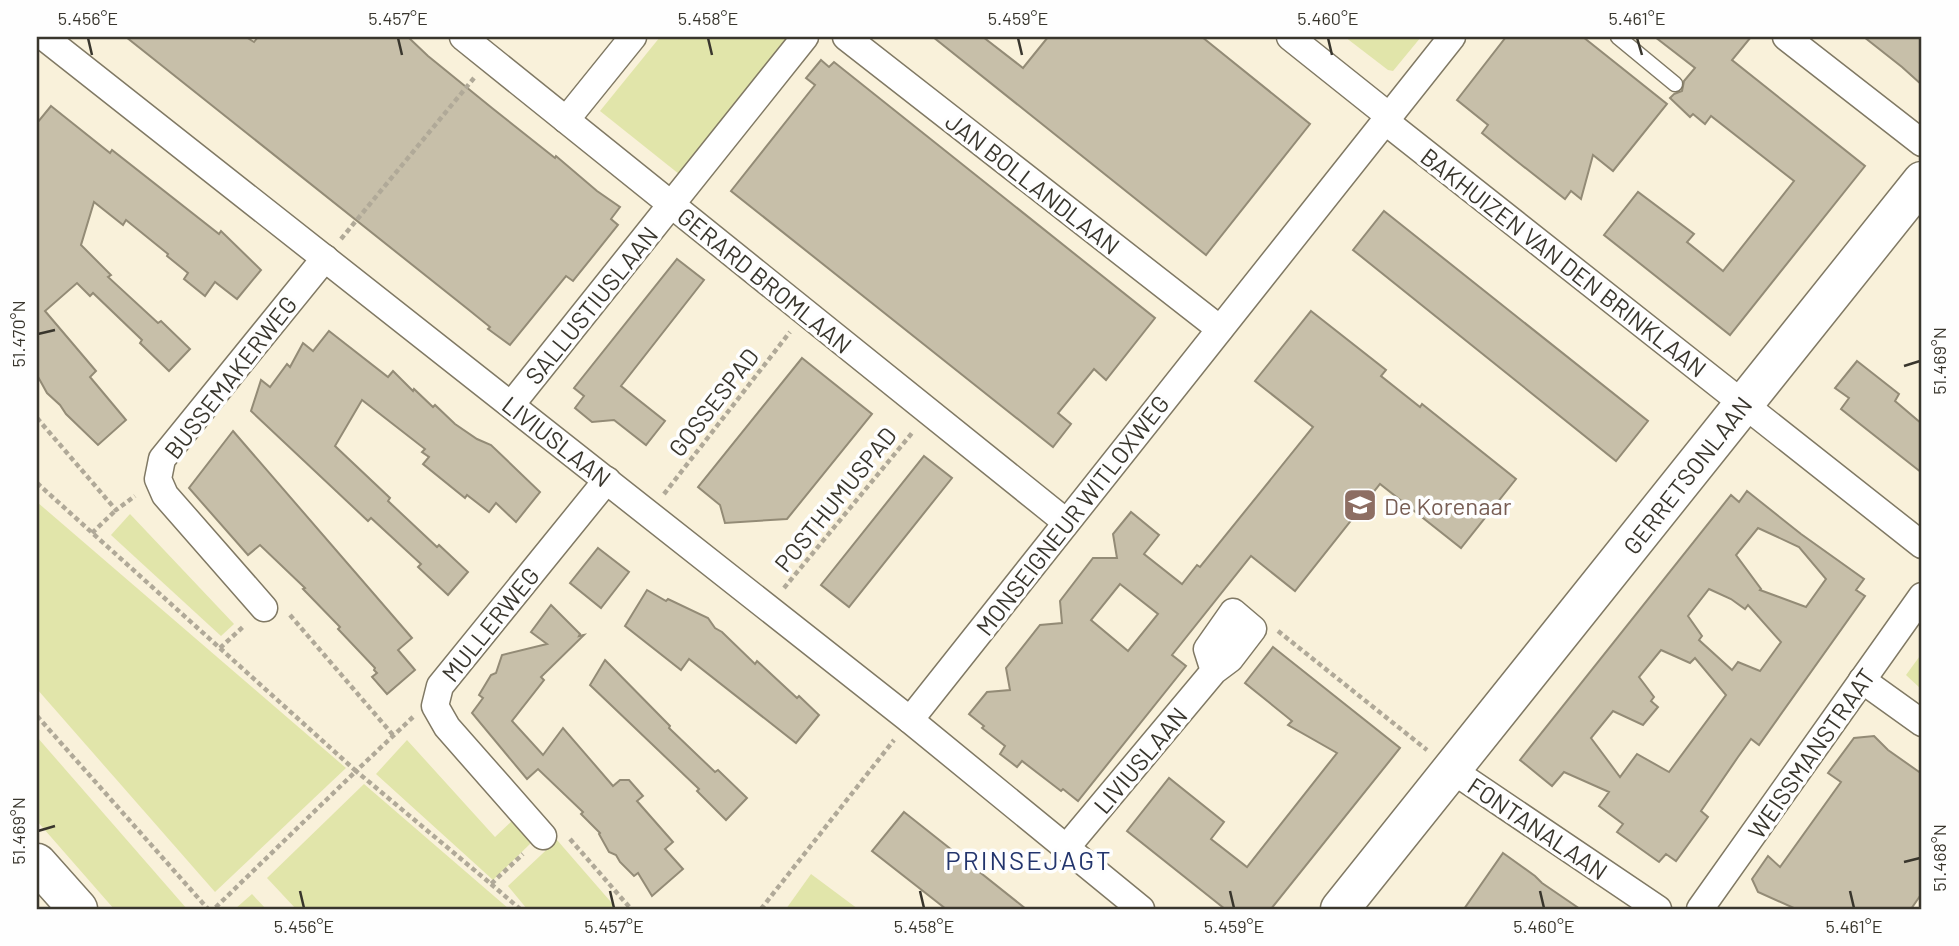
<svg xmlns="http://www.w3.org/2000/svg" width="1959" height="946" font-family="Barlow,sans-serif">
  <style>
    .green { fill: #e1e5aa }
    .building { fill: #c7bfa9; stroke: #938b76; stroke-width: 2; fill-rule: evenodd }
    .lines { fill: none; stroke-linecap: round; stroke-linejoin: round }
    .lane-casing { stroke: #807964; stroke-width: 17 }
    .street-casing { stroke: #807964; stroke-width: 29 }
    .secondary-casing { stroke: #807964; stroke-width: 41 }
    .path { stroke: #b0a998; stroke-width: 4.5; stroke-dasharray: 5 3.5; stroke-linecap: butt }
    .lane { stroke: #fff; stroke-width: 14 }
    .street { stroke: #fff; stroke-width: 26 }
    .secondary { stroke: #fff; stroke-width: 38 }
    .ticks { fill: none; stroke: #39362d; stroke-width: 2.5 }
    .labels { text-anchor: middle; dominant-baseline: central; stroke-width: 7; stroke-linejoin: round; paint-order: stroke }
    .street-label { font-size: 24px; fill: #39362d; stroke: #fefefe }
    .education-label { font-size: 24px; fill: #785e54; stroke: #fefefe; text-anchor: start }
    .neighbourhood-label { font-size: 26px; letter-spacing: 2px; fill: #23356d; stroke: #fefefe }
    .neatline { fill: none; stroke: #39362d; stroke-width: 2.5 }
    .ticks-label { font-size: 18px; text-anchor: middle; fill: #39362d }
  </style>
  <rect width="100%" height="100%" fill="#f9f1da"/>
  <g class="green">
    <polygon points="660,37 791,37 679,174 600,111"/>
    <polygon points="1345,37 1421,37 1393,71 1388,70"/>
    <polygon points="37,502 346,768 215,892 37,689"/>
    <polygon points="130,514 234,624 221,636 111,535"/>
    <polygon points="1922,653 1922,690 1906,675"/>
    <polygon points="37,737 187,909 114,909 37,821"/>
    <polygon points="407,740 495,837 514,819 533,841 493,880 376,774"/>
    <polygon points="364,784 509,909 296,909 267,878"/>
    <polygon points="557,840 617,909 527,909 508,886"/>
    <polygon points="811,874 858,909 786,909"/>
    <polygon points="252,894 266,909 235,909"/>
  </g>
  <g class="building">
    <polygon points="126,37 246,37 254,42 258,37 408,37 428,56 492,108 555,158 556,156 597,191 620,207 611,219 618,225 573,281 566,276 510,345 488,329 490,327 469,310"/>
    <polygon points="933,37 983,37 1023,68 1048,37 1202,37 1310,124 1206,255"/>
    <polygon points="1506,37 1583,37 1667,104 1613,171 1593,155 1581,199 1571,191 1565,199 1514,159 1482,133 1488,125 1457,100"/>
    <polygon points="1655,37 1751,37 1732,60 1865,166 1730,335 1604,235 1638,192 1694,234 1687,242 1723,271 1794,181 1711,116 1705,124 1693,114 1690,117 1670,98 1674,94 1682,91 1684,81 1695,68"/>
    <polygon points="1864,37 1922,37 1922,85 1902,67"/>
    <polygon points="821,60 829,67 834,62 1155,318 1106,380 1094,369 1058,413 1071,424 1053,447 731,191 815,85 806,78"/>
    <polygon points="51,106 110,153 112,150 219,234 221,231 261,270 237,299 215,282 205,296 184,279 188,273 167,256 168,254 126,220 123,225 94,202 81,245 111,275 108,277 158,323 161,321 190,349 169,371 140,343 142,340 93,293 90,296 77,283 45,311 96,371 90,377 126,420 98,445 66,414 60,405 47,393 37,375 37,123"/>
    <polygon points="1384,211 1648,421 1616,461 1353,250"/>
    <polygon points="677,259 704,280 621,386 665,421 646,445 614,420 592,422 575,408 584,396 574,388"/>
    <path d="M1311 311 1386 370 1381 376 1420 407 1422 404 1516 479 1461 548 1380 484 1295 591 1251 556 1172 655 1186 666 1078 801 1063 789 1061 791 1022 761 1017 767 1000 754 1005 746 982 728 984 726 969 714 987 692 1010 690 1006 668 1040 625 1062 623 1060 601 1093 558H1117L1113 534 1131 512 1159 535 1144 554 1182 584 1197 565 1200 567 1313 427 1255 381ZM1120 584 1158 614 1128 651 1091 620Z"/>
    <polygon points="329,331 388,377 393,371 413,391 414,389 433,407 435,405 455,424 477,439 491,445 540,492 516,522 496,503 489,512 467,495 465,498 423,464 429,457 422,452 425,449 362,400 335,446 390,498 388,501 437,547 439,545 468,572 448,595 418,567 421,564 371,518 368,521 251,411 261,380 270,387 287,364 290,367 303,343 313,351"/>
    <polygon points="802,358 872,414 787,519 725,523 720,505 698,487"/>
    <polygon points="1857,361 1899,394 1895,401 1922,424 1922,473 1841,409 1849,398 1835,388"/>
    <polygon points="233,431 412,638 398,650 415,670 387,694 372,677 377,673 374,670 375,668 338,629 340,627 303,589 305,588 260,545 248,555 189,488"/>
    <polygon points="924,456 952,478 849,607 821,585"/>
    <path d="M1747 491 1801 534 1864 579 1856 590 1865 596 1759 745 1751 739 1738 757 1701 811 1708 817 1676 861 1666 854 1659 862 1617 832 1623 824 1599 806 1609 792 1564 772 1552 786 1520 760 1731 495 1739 502ZM1758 528 1799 547 1826 579 1806 607 1760 590 1761 589 1736 555ZM1709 589 1731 599 1745 609 1748 605 1781 642 1760 671 1738 662 1732 670 1699 640 1702 636 1688 616ZM1661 650 1690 663 1695 658 1726 695 1669 772 1637 754 1620 777 1591 738 1613 711 1643 725 1658 707 1651 701 1654 697 1639 677Z"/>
    <polygon points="598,548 629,572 601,608 570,583"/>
    <polygon points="647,590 666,601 668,599 708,618 715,628 722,632 755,664 757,661 797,698 799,696 819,715 796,743 689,659 681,670 625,626"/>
    <polygon points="551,605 580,634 579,636 584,635 541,677 544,680 512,721 543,755 563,728 613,786 620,780 629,780 643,796 637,801 673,842 665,849 683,869 652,896 638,873 634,876 620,862 616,855 609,852 599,834 600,833 581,814 583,812 538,769 527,779 472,713 483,698 479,695 491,675 496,673 502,655 547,644 531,632"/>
    <polygon points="1273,647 1400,748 1271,909 1225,909 1127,831 1169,778 1224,822 1211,839 1247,867 1337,753 1288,725 1292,721 1245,683"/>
    <polygon points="605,660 670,726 669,728 715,772 718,770 747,798 726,820 697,791 699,789 590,685"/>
    <polygon points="1874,736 1888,750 1922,774 1922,893 1911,909 1796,909 1758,892 1752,879 1768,856 1780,867 1841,782 1828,773 1854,738"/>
    <polygon points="904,812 962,858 1026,909 946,909 872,851"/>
    <polygon points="1503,853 1535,876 1542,883 1580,909 1464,909"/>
  </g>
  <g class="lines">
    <g class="lane-casing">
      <polyline id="lane" points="1618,37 1675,84"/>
    </g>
    <g class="street-casing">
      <g id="street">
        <polyline points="44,37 910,720 1141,909"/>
        <polyline points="463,37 1066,522"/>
        <polyline points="846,37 1220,329"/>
        <polyline points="1290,37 1389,116"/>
        <polyline points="1786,37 1922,143"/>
        <polyline points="566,120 633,37"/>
        <polyline points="1385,121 1922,545"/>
        <polyline points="511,405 805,37"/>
        <polyline points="264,608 165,495 158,479 162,459 325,258"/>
        <polyline points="1862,680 1922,723"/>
        <polyline points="910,720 1452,37"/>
        <polyline points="1452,770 1658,909"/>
        <polyline points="543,836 447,727 435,706 440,686 607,480"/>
        <polyline points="1066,848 1214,671 1230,659 1253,629 1233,612 1207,649 1214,671"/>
        <polyline points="1700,909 1922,596"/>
      </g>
    </g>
    <g class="secondary-casing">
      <g id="secondary">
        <polyline points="37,863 78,909"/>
        <polyline points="1340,909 1922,181"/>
      </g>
    </g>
    <g class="path">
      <polyline points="341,239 474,78"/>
      <polyline points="37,418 116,510 135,496"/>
      <polyline points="37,483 356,771 214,909"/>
      <polyline points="664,494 790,332"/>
      <polyline points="92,533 116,510"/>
      <polyline points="784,588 912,433"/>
      <polyline points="290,615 393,735"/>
      <polyline points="1278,631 1427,750"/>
      <polyline points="220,648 245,625"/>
      <polyline points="37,716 208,909"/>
      <polyline points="413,717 356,771 491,884 523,854"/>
      <polyline points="570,839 631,909"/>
      <polyline points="491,884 520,909"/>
      <polyline points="761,909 894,740"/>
    </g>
    <use href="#lane" class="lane"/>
    <use href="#street" class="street"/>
    <use href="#secondary" class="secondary"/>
  </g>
  <path class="ticks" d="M88 38 92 55M398 38 402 55M708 38 712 55M1018 38 1022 55M1328 38 1332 55M1637 38 1642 55M38 334 55 330M1904 366 1920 361M38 831 55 826M1904 862 1920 858M300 891 304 908M610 891 614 908M920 891 924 908M1230 891 1234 908M1540 891 1544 908M1850 891 1854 908"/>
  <defs>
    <g id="school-square" transform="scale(1.75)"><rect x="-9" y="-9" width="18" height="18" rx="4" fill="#8d6e63" stroke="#fefefe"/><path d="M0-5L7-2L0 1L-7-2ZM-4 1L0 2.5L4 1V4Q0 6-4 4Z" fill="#fff"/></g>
  </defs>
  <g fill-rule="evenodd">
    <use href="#school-square" x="1360" y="505"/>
  </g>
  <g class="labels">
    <g class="street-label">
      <text transform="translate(1033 183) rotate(38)">JAN BOLLANDLAAN</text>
      <text transform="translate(1564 262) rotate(38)">BAKHUIZEN VAN DEN BRINKLAAN</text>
      <text transform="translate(765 280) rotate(39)">GERARD BROMLAAN</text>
      <text transform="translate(591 305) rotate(-51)">SALLUSTIUSLAAN</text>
      <text transform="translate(230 377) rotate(-52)">BUSSEMAKERWEG</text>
      <text transform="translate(713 402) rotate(-52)">GOSSESPAD</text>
      <text transform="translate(557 441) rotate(38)">LIVIUSLAAN</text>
      <text transform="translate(1687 475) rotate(-52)">GERRETSONLAAN</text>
      <text transform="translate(835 499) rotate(-51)">POSTHUMUSPAD</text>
      <text transform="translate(1072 515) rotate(-52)">MONSEIGNEUR WITLOXWEG</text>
      <text transform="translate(490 624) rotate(-51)">MULLERWEG</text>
      <text transform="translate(1811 753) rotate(-55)">WEISSMANSTRAAT</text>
      <text transform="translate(1140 760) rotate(-50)">LIVIUSLAAN</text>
      <text transform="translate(1538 828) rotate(34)">FONTANALAAN</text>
    </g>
    <g class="education-label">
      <text x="1384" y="505">De Korenaar</text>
    </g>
    <g class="neighbourhood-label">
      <text x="1029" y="859">PRINSEJAGT</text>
    </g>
  </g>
  <rect width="1959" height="946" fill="none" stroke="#fefefe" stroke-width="77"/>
  <rect x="38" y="38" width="1882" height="870" class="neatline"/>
  <g class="ticks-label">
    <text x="88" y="25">5.456°E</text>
    <text x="398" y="25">5.457°E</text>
    <text x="708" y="25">5.458°E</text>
    <text x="1018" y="25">5.459°E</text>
    <text x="1328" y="25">5.460°E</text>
    <text x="1637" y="25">5.461°E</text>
    <text transform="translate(19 334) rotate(-90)" y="6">51.470°N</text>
    <text transform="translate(1940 361) rotate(-90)" y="6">51.469°N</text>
    <text transform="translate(19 831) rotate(-90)" y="6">51.469°N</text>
    <text transform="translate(1940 858) rotate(-90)" y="6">51.468°N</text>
    <text x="304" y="933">5.456°E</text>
    <text x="614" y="933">5.457°E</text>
    <text x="924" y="933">5.458°E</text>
    <text x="1234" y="933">5.459°E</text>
    <text x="1544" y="933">5.460°E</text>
    <text x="1854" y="933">5.461°E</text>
  </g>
</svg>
